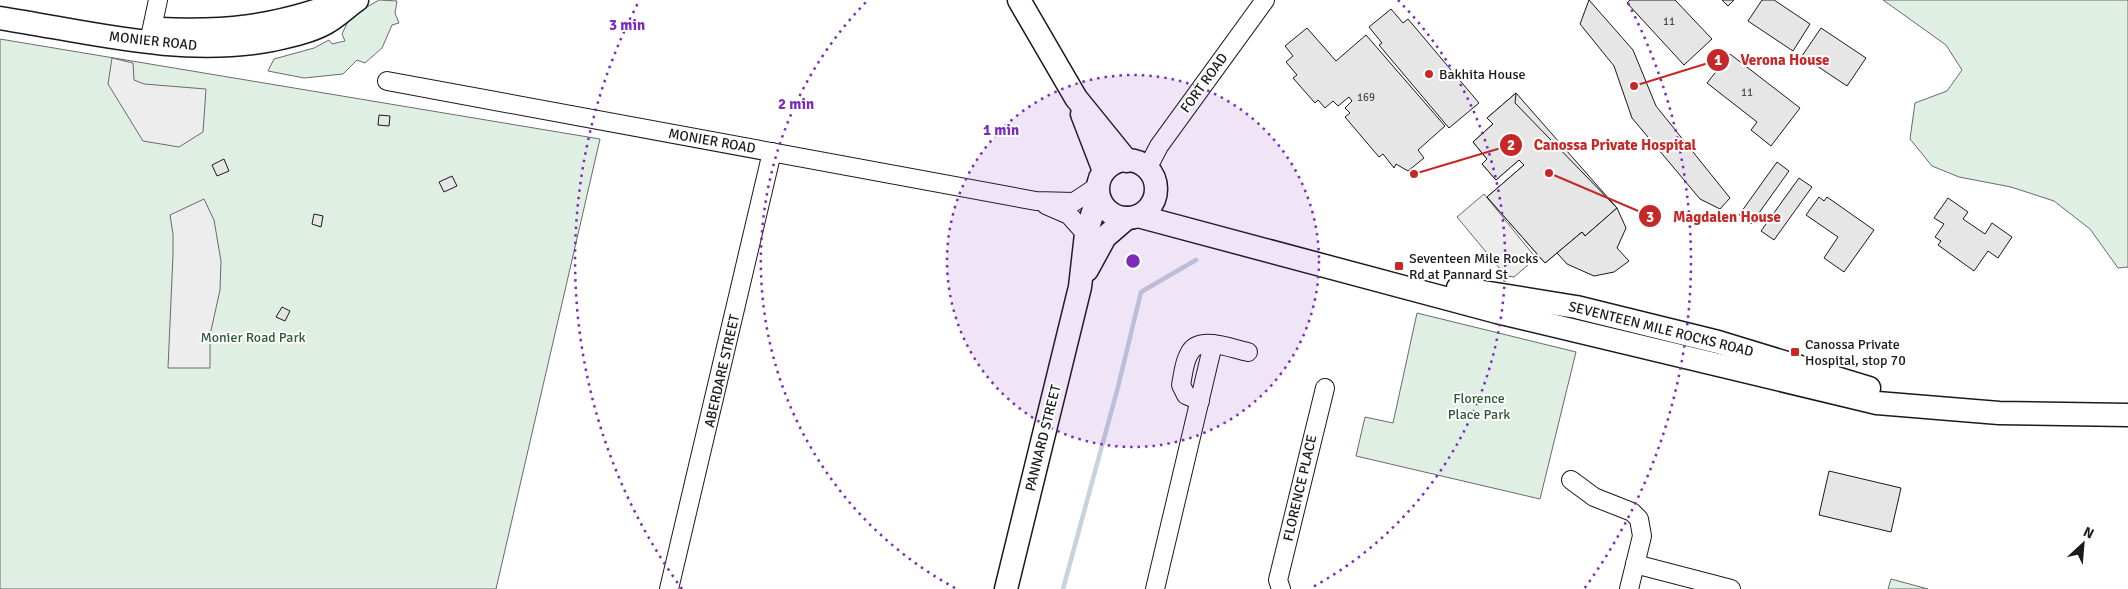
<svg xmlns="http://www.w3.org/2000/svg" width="2128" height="589" font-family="Signika,sans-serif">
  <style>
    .green { fill: #e0efe3; stroke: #6a6a6a }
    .parking { fill: #ededed; stroke: #6a6a6a }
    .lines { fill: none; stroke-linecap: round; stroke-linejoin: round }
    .stream { stroke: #c6d2dc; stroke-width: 4.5 }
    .building { fill: #e6e6e6; stroke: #1a1a1a }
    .minor-casing { stroke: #1a1a1a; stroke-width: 20 }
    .major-casing { stroke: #1a1a1a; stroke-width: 25 }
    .minor { stroke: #fff; stroke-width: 18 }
    .major { stroke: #fff; stroke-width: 22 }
    .ring { fill: none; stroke: #7b2cbf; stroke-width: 2.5; stroke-dasharray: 2.5 5 }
    .poi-dot { fill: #c62828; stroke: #fff; stroke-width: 2 }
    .labels { text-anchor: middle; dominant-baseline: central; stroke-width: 4; stroke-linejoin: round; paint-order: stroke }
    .number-label { font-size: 11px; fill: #4d4d4d }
    .street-label { font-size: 14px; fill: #1a1a1a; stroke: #fff }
    .poi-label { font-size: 14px; fill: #1a1a1a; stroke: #fff; text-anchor: start }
    .park-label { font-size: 14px; fill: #2b5a34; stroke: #fff }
    .centre { fill: #7b2cbf; stroke: #fff; stroke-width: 2.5 }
    .ring-label { font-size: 15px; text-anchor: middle; font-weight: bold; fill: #7b2cbf; stroke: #fff; stroke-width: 4; stroke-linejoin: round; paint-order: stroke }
    .leader { fill: none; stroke: #c62828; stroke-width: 2 }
    .callout-dot { fill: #c62828; stroke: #fff; stroke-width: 2 }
    .mark-label { font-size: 15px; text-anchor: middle; font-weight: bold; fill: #fff }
    .callout-label { font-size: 15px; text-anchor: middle; font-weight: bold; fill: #c62828; stroke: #fff; stroke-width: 4; stroke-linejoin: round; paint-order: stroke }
  </style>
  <rect width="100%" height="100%" fill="#fff"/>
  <g class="green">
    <polygon points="379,0 397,1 395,13 399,23 392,25 382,48 365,63 357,60 343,74 304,78 268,71 274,59 314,48 329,40 332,44 345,41 342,34 350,17"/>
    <polygon points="1883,0 2128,0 2128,267 2118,268 2090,229 2054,201 2011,187 1959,177 1932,166 1910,139 1915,103 1947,91 1962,70 1946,45"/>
    <polygon points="0,39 600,139 496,589 0,589"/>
    <polygon points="1417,313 1576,352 1540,499 1356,456 1365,417 1393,423"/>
    <polygon points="1891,579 1928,589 1888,589"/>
  </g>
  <g class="parking">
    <polygon points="112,58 133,63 134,80 144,84 206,89 203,132 179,147 143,141 108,84"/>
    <polygon points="1484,194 1536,258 1514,277 1506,276 1457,217"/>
    <polygon points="204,199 214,220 221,261 220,290 210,335 210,368 168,368 173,255 173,234 170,215"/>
  </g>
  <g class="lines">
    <polyline class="stream" points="1063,589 1118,387 1141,292 1196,260"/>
  </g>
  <g class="building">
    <polygon points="1589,0 1633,50 1656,106 1730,198 1720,209 1700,199 1632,118 1614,66 1580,24"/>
    <polygon points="1630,0 1675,0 1712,39 1684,65 1627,3"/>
    <polygon points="1722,0 1734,0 1728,6"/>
    <polygon points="1762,0 1774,0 1810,24 1793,51 1748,21"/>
    <polygon points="1391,9 1403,23 1408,19 1479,103 1449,128 1379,45 1382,43 1369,27"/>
    <polygon points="1307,28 1336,61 1366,35 1445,126 1418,150 1424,158 1408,171 1396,164 1394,168 1383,154 1379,157 1345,117 1350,113 1345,108 1352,101 1349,97 1338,106 1333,101 1325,108 1318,100 1315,103 1293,78 1297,75 1286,62 1293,56 1285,46"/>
    <polygon points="1821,28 1866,58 1847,86 1802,56"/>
    <polygon points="1730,54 1800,108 1771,146 1751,130 1757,122 1707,83"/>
    <polygon points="1516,93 1617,208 1585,236 1582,232 1545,263 1487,197 1524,165 1519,160 1496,180 1482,164 1487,159 1473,142 1493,124 1487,118"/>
    <polygon points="1516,93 1515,103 1617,208 1585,236 1582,232 1545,263 1487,197 1524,165 1519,160 1496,180 1482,164 1487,159 1473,142 1493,124 1487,118"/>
    <polygon points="379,115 390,116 389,126 378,125"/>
    <polygon points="224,159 229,171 217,176 212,165"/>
    <polygon points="1777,162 1789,171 1751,224 1739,215"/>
    <polygon points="452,176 457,186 444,192 439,182"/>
    <polygon points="1799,178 1812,187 1774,240 1761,231"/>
    <polygon points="1819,197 1824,201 1827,197 1874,230 1844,272 1824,258 1838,237 1806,215"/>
    <polygon points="1948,198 1968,212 1963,219 1985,234 1992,223 2012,237 1998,258 1988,251 1974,271 1938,245 1941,241 1935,237 1944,224 1934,218"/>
    <polygon points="1617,208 1626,228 1617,248 1629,261 1614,272 1594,276 1567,264 1557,253 1582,232 1585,236"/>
    <polygon points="314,214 323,216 321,227 312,224"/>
    <polygon points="282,307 290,311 285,321 276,317"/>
    <polygon points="1829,471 1901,488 1891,532 1819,515"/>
  </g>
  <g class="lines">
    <g class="minor-casing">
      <g id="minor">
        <polyline points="149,42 158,0"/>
        <polyline points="387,81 1036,201 1074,202 1098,186"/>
        <polyline points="1147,169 1159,146 1265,0"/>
        <polyline points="1046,205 1069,215 1086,234"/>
        <path d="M1200 401 1186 395 1181 385C1183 375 1184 362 1189 354 1198 334 1232 349 1248 352"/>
        <polyline points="1571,480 1594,497 1632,512 1639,519 1642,536 1629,589"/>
        <polyline points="1635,564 1731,589"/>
        <polyline points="669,589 772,152"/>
        <polyline points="1155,589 1213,344"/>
        <polyline points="1281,589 1278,580 1325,388"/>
      </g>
    </g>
    <g class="major-casing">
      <g id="major">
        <polyline points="1019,0 1076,98 1127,161"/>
        <path d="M0 18C90 32 181 57 272 40 290 36 310 32 326 23 337 17 347 7 357 0"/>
        <path d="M159 29C224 32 271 27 333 5"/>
        <polyline points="1082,114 1104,171"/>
        <circle cx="1127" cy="189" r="29"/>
        <polyline points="1138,216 1497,312 1877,403 1999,413 2128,415"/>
        <polyline points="1087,270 1105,237 1127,218"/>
        <polyline points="1458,288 1576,307 1718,342 1869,388"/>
        <polyline points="1006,589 1080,287 1086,234 1098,196"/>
      </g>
    </g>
    <use href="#minor" class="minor"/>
    <use href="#major" class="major"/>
  </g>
  <circle cx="1133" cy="261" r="186" fill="#7b2cbf" fill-opacity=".12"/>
  <g class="ring">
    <circle cx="1133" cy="261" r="186"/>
    <path d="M955 588A372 372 0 0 1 868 0M1398 0A372 372 0 0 1 1311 588"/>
    <path d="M682 589A558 558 0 0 1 638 3M1628 3A558 558 0 0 1 1584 589"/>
  </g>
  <g class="poi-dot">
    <circle cx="1429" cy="74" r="5"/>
    <rect x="1394" y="261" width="10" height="10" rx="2.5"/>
    <rect x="1790" y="347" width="10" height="10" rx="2.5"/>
  </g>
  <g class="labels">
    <g class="number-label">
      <text x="1669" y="21">11</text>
      <text x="1747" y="92">11</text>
      <text x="1366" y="97">169</text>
    </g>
    <g class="street-label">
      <text transform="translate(153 41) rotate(6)">MONIER ROAD</text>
      <text transform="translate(1204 83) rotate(-54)">FORT ROAD</text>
      <text transform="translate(712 141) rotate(10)">MONIER ROAD</text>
      <text transform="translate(1661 329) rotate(14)">SEVENTEEN MILE ROCKS ROAD</text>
      <text transform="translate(722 371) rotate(-77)">ABERDARE STREET</text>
      <text transform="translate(1043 438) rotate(-76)">PANNARD STREET</text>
      <text transform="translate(1300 488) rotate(-77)">FLORENCE PLACE</text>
    </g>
    <g class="poi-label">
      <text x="1439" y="74">Bakhita House</text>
      <text x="1409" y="258">Seventeen Mile Rocks<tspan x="1409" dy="16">Rd at Pannard St</tspan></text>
      <text x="1805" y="344">Canossa Private<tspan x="1805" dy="16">Hospital, stop 70</tspan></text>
    </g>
    <g class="park-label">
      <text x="253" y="337">Monier Road Park</text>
      <text x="1479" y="398">Florence<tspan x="1479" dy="16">Place Park</tspan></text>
    </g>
  </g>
  <circle cx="1133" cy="261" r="8" class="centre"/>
  <g class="ring-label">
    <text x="627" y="30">3 min</text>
    <text x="796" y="109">2 min</text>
    <text x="1001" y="135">1 min</text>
  </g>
  <path class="leader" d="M1634 86L1718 60M1414 174L1511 145M1549 173L1650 216"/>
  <g class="callout-dot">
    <circle cx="1634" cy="86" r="5"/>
    <circle cx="1414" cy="174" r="5"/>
    <circle cx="1549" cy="173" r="5"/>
    <circle cx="1718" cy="60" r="12"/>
    <circle cx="1511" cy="145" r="12"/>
    <circle cx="1650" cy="216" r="12"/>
  </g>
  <g class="mark-label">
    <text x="1718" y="65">1</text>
    <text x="1511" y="150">2</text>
    <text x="1650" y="222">3</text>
  </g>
  <g class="callout-label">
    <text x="1785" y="65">Verona House</text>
    <text x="1615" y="150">Canossa Private Hospital</text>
    <text x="1727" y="222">Magdalen House</text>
  </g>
  <g transform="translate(2083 544) rotate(26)" stroke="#ffffff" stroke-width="4" paint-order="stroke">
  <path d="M0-4L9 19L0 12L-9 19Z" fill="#1a1a1a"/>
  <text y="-8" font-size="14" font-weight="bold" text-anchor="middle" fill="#1a1a1a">N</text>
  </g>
</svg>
